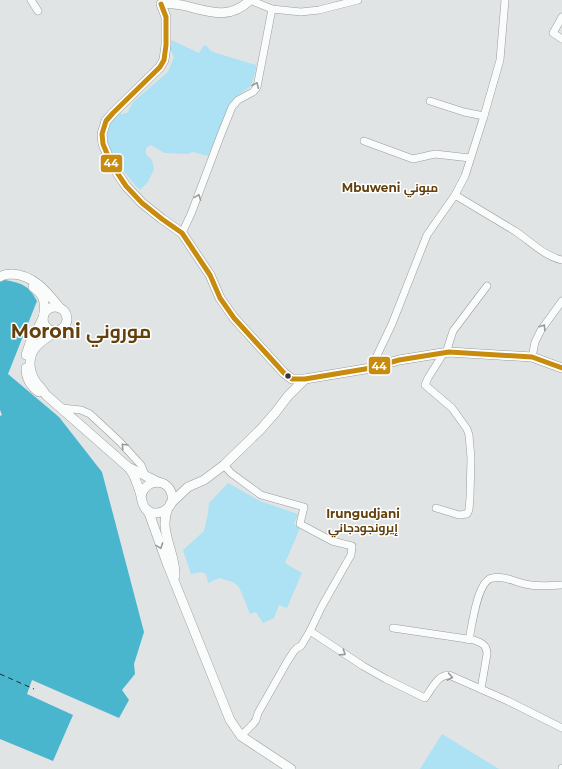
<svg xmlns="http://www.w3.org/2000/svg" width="562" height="769" font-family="Montserrat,Cairo,sans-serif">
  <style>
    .green { fill: #ace2f3 }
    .water { fill: #4ab6ce }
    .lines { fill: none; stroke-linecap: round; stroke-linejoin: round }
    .ferry { stroke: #192e35; stroke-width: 1; stroke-dasharray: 5 4; stroke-linecap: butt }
    .minor-casing { stroke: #9a9c9c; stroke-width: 8 }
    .major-casing { stroke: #9a9c9c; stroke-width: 10 }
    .minor { stroke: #fafbfb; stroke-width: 7 }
    .major { stroke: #fafbfb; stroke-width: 9 }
    .bus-1-casing { stroke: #fff; stroke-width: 8 }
    .bus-1 { stroke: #c78b0e; stroke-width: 5 }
    .oneway { stroke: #989a9a }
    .bus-dot { fill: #36393a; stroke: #fff; stroke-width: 1.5 }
    .labels { text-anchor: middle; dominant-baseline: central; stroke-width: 3; stroke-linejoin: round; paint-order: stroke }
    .neighbourhood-label { font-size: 12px; font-weight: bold; fill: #64400d; stroke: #fff }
    .town-label { font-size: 19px; font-weight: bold; fill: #64400d; stroke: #fff }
    .line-badge { stroke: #fff; stroke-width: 1.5 }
    .badge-label { font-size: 11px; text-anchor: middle; font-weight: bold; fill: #fff }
  </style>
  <rect width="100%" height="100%" fill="#e1e4e5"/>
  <g class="green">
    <polygon points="169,39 199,53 204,45 207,46 210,50 216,53 256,65 256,69 251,86 237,96 228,110 208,156 193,152 187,154 164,153 151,145 146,148 146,154 152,160 154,169 148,182 140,190 135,185 122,169 114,163 104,141 111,118 119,114 127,113 133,102 168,72 174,57 167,44"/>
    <polygon points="228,483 260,501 298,514 294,524 300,528 285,563 302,573 287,608 279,605 274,618 263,623 256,612 250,614 239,587 233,582 219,578 208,583 206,574 201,572 191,574 183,550 204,531 208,513 209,503"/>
    <polygon points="442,734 499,769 420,769"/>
  </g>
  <path class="water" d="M5 280C21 283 29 285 37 301L8 374 59 417 102 472 144 632 134 664 135 674 122 690 129 700 119 718 32 680 27 694 73 715 53 761 0 739V416L2 415 0 410V281Z"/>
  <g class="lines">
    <polyline class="ferry" points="0,674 34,689"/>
    <g class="minor-casing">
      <g id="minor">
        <polyline points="31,0 38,11"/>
        <polyline points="250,0 272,9 301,12 319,10 358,0"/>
        <polyline points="562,17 553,33 562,39"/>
        <polyline points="430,101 464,112 484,116"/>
        <polyline points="364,141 413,159 435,154 470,158"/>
        <path d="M455 195C475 207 495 219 515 231 530 241 544 256 562 260"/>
        <polyline points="182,233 191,214 220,137 232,107 238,100 253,92 257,87 272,9"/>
        <polyline points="446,353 453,331 487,286"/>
        <polyline points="532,357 535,342 541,330 562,301"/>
        <polyline points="371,368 392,324 427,235 455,195 465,176 484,116 500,60 505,0"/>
        <polyline points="62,408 81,410 90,414 120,442 141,465 146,477"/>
        <polyline points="224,465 231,473 261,495 304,507 300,524 332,541 352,546 351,555 322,606 310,631 301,646 297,648 294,651 287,662 258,713 256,720 253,724 241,736"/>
        <polyline points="436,508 459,515 467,514 469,510 470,497 471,458 469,435 467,429 452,408 425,385 428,378 443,354"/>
        <path d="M393 628 474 640C482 643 487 645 487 654L481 689"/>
        <path d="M310 631 363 666 386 679 425 698C432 689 437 675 449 675L508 701 562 728"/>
        <path d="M469 640C472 626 477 581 492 578 503 575 515 582 525 584 537 587 550 586 562 585"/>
        <polyline points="562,769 562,768"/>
      </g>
    </g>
    <g class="major-casing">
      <g id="major">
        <path d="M164 3C171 4 179 4 186 6 210 12 230 20 250 0"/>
        <polyline points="161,4 166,17 166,45 164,60 160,67 113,113 106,121 102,134 103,144 111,163 118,174 126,186 142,203 162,219 182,233 210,275 220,298 234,318 284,373 292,379 305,379 371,368 399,360 449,352 532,357 562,368"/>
        <path d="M0 277C4 274 8 274 12 274 34 275 47 292 60 308"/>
        <path d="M33 287C44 295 45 300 44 313"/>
        <circle cx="55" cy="319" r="12"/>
        <path d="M56 332C49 336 41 341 36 347 27 357 29 372 36 382 40 387 43 390 46 395L128 467 158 482"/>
        <polyline points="26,355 30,343 43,318"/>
        <path d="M26 368C26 379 30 386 39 392"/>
        <path d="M129 468C132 472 135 477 136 481 138 486 140 491 141 496 142 501 142 504 145 508 155 519 175 510 172 495 168 478 146 478 141 496"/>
        <polyline points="170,504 188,487 204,480 224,465 260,430 275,413 288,396 305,379"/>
        <path d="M168 508C158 531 176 553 175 576"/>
        <polyline points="146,509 149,513 167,563 230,720 241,736 291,769"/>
      </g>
    </g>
    <use href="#minor" class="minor"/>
    <use href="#major" class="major"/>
    <g class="bus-1-casing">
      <polyline id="bus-1" points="161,4 166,17 166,45 164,60 160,67 113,113 106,121 102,134 103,144 111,163 118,174 126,186 142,203 162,219 182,233 210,275 220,298 234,318 284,373 292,379 305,379 371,368 399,360 449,352 532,357 562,368"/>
    </g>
    <use href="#bus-1" class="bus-1"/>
  </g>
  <defs><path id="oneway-chevron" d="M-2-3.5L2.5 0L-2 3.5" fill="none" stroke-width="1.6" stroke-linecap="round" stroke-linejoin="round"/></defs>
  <g class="oneway">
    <use href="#oneway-chevron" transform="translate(256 85) rotate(-66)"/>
    <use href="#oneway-chevron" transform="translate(198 197) rotate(-69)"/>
    <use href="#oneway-chevron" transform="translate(543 327) rotate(-57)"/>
    <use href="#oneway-chevron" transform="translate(124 446) rotate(-133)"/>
    <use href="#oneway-chevron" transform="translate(160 546) rotate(70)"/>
    <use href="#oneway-chevron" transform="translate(343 653) rotate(33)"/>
    <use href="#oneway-chevron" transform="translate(450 677) rotate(11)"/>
  </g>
  <circle class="bus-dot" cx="288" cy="376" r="3.5"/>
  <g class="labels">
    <g class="neighbourhood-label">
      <text x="390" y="187">Mbuweni مبوني</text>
      <text x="363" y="513">Irungudjani<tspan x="363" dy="14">إيرونجودجاني</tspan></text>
    </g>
    <g class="town-label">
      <text x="81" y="331">Moroni موروني</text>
    </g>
  </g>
  <g class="line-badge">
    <rect x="100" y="154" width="23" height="19" rx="4" fill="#c78b0e"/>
    <rect x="368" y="356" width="23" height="19" rx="4" fill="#c78b0e"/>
  </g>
  <g class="badge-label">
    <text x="111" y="167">44</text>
    <text x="379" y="370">44</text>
  </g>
</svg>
